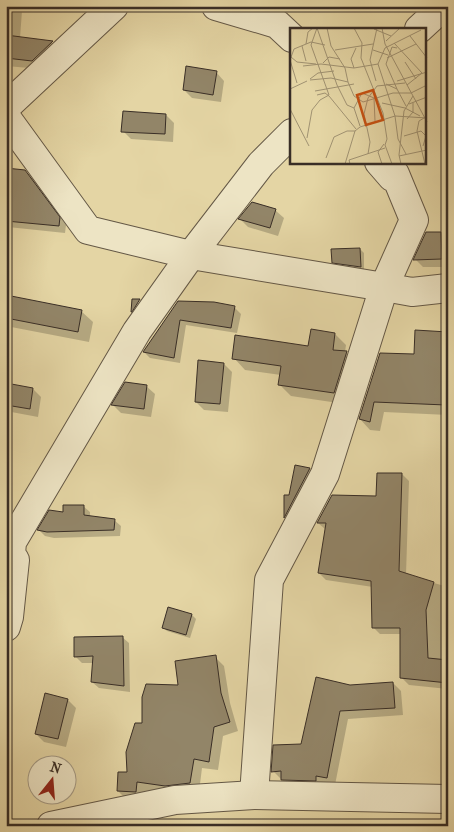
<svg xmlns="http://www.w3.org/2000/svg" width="454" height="832" font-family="'IM FELL French Canon',serif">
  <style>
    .shadow { fill: #0003 }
    .building { fill: #928568; stroke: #392e26 }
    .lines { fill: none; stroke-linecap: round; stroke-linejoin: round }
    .minor-casing { stroke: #645846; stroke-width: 30 }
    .minor { stroke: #ede4c4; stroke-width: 28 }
    .inset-road { fill: none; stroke: #a09272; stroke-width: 1 }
    .view { fill: #c55011; fill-opacity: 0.15; stroke: #c55011; stroke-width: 2.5 }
    .inset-edge { fill: none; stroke: #392e26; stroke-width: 2.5 }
  </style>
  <rect width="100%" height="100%" fill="#e4d5a4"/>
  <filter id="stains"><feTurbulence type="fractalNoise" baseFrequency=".004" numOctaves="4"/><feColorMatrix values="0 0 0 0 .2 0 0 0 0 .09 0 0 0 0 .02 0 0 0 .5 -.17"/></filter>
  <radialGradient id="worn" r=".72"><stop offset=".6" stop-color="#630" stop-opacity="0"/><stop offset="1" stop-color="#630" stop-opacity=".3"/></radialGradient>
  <g class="shadow">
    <polygon points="6,6 18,6 22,11 20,38 53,43 60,50 41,69 6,66"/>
    <polygon points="216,72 224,81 221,102 192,98 184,90"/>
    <polygon points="166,115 174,123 173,142 131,139 123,131"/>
    <polygon points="6,170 25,171 32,178 66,225 65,233 8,227 6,225"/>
    <polygon points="275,210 284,218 278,236 248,227 240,219"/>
    <polygon points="441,233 448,240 448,267 423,267 415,259"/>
    <polygon points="360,249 364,253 364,271 337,266 333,262"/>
    <polygon points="6,296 81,311 93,322 89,342 6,326"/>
    <polygon points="178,302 214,304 235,308 241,314 237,333 186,325 180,363 150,358 144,352"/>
    <polygon points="312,331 335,334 346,345 345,352 358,364 345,404 291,396 280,385 281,375 245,370 234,358 310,347"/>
    <polygon points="448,333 448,415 384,412 380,431 370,430 360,419 381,354 416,356"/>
    <polygon points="224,364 232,372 228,412 204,410 196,402"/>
    <polygon points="6,385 33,389 41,397 38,417 6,411"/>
    <polygon points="146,386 155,394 151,417 121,413 113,405"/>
    <polygon points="296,466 310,469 316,475 291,523 285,517 285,496 290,496"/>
    <polygon points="402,474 409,481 406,575 448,587 448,689 409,685 402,678 401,634 380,634 373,627 373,587 326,580 319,573 325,529 318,523 377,497"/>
    <polygon points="83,506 90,512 90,517 114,520 121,526 120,536 54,538 45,536 39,530"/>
    <polygon points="192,615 196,619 190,638 167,631 163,627"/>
    <polygon points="122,637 129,643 130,692 99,688 92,682 94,663 82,663 75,656"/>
    <polygon points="215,657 224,666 230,703 238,731 223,736 218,770 202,768 199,792 174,795 146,791 145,801 127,800 118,791 128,773 143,724"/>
    <polygon points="393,683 401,691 403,715 348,719 335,785 290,788 273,771 302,745 350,686"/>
    <polygon points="68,700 76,708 66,747 44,742 36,734"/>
    <polygon points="47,794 59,794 58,797"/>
  </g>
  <g class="building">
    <polygon points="6,35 53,41 32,61 6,58"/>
    <polygon points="186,66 217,71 213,95 183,90"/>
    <polygon points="123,111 166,114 165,134 121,132"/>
    <polygon points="6,168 25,170 60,217 59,226 6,221"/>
    <polygon points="252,202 276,209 270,228 238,219"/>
    <polygon points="426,232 441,232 442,259 413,260"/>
    <polygon points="360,248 361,267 332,263 331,249"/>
    <polygon points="6,295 82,310 78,332 6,318"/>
    <polygon points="132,299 140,299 132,312 131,312"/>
    <polygon points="178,301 214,302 235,306 231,328 180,320 174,358 143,352"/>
    <polygon points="311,329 335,333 333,350 347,351 334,393 278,385 281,366 232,359 235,335 308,346"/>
    <polygon points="415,330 448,332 446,405 374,402 370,422 359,419 380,353 414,354"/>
    <polygon points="198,360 224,363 220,404 195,402"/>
    <polygon points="125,382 147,385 144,409 111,405"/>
    <polygon points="6,383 33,388 30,409 6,405"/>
    <polygon points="295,465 310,468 284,518 284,495 289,495"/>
    <polygon points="377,473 402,473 399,571 434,582 426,610 428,658 448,660 448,683 400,678 400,628 372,628 371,581 318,573 326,523 317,523 332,495 376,496"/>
    <polygon points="63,505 84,505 84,515 115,519 114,530 47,532 37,530 49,510 63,512"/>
    <polygon points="168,607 192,614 186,635 162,628"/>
    <polygon points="123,636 124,686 91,682 93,656 74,657 74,637"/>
    <polygon points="216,655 221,693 230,722 214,727 209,762 194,759 190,783 165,786 137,782 136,792 117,791 118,772 127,772 126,752 135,723 142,723 142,697 146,684 178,685 175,661"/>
    <polygon points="316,677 350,685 393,682 395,708 340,711 327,778 316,776 316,781 281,780 281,771 271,772 273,745 301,744"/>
    <polygon points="45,693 68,699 58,739 35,734"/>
  </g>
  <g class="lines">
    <g class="minor-casing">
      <g id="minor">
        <polyline points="216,6 277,24 292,38"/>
        <polyline points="419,29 444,6"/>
        <polyline points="6,107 114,6"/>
        <polyline points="6,117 88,230 191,255 384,287 412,292 448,288"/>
        <polyline points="6,627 9,617 15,560 11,554 12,542 137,331 191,255 261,164 292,133"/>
        <polyline points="254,795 269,580 325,474 384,287 414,220 395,174 392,177 379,162"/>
        <polyline points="51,826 175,800 254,795 448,799"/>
      </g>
    </g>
    <use href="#minor" class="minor"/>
  </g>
  <g transform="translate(290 28)">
    <rect width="136" height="136" fill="#e4d5a4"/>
    <path class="inset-road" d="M27 0 47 57 57 77 64 80M37 0 41 18 55 40 58 54M64 0 72 15 71 30 93 85 97 111 95 117 102 136M92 0 95 16 137 94M84 1 101 8M120 8 137 30M96 13 110 0M104 15 132 45 117 57M16 16 18 4 23 0M12 18 16 33M107 20 102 19 96 36 107 61M45 22 83 16M83 22 98 27M1 29 7 34 26 36M97 30 126 16M115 34 126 51M33 35 39 29 50 31M13 38 31 36 64 40 88 36M64 40 61 31 66 20M20 51 28 45 44 43M20 52 41 50 58 54 64 68 73 74 103 65H121L137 57M86 53 80 32 87 0M107 53 137 44M7 55 0 32 4 21 21 14 35 17M96 56 107 61 116 78M0 61 17 53M25 63 64 56M27 67 35 65 39 68 66 101M92 75 115 80 130 88M119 76 137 69M0 81 19 118M134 90 129 93 127 103 135 136M117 91 123 84V75M70 98 64 80 72 65 84 70 85 93M114 108 131 103 136 108 133 118M17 110 22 82 30 72 39 67 21 17 27 0M78 126 80 114 74 86 78 70 87 58 115 55M116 126 108 111 105 88 88 36 95 20 131 2M109 128 137 122M36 130 44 109 57 103H65M55 136 65 103 70 99 105 88 137 90M60 136 59 132 95 120M92 136 88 124 94 116M111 136 109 127 114 83 123 68"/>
    <path class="view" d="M83 62 93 92 76 97 67 67Z"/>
    <rect width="136" height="136" class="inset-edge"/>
  </g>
  <rect width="454" height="832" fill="none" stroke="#e4d5a4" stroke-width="25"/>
  <rect x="8" y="8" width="439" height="817" fill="none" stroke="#392e26" stroke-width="2.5"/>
  <rect x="12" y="12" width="429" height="807" fill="none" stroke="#392e26"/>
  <g transform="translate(52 780) rotate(17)"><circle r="24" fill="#ede4c4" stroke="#a59b85"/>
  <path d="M0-4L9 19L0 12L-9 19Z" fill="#8f2418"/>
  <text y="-8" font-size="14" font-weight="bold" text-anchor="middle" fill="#392e26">N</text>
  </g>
  <rect width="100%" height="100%" filter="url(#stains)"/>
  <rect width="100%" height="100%" fill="url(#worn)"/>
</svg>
